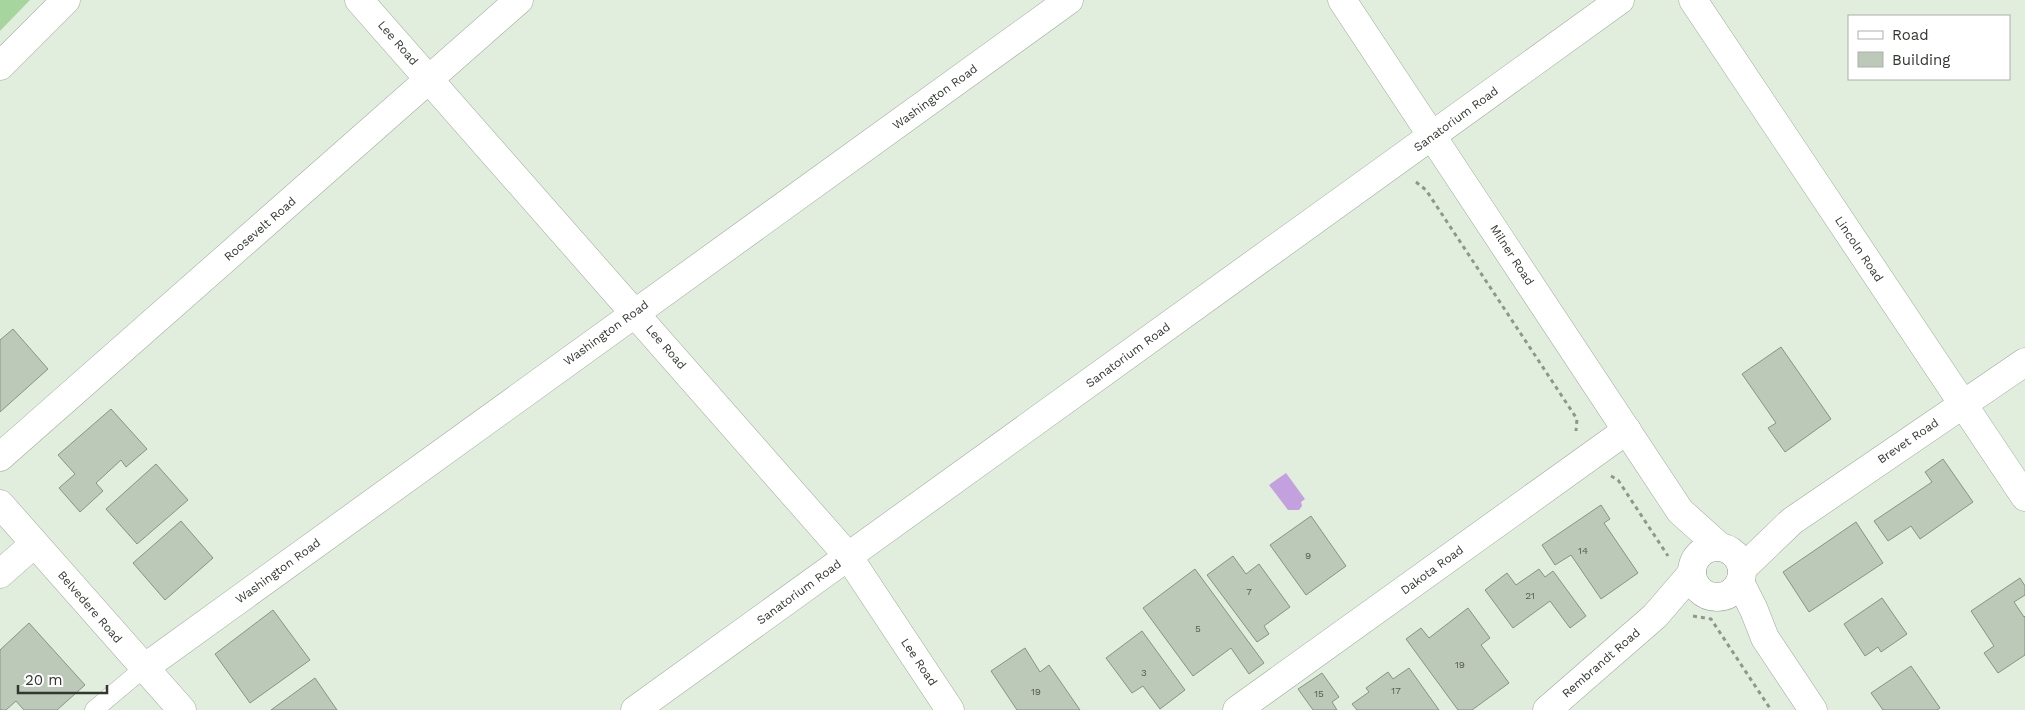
<svg xmlns="http://www.w3.org/2000/svg" width="2025" height="710" font-family="'Work Sans',sans-serif">
  <style>
    .green { fill: #a7d59e }
    .water { fill: #c2a1de }
    .building { fill: #bcc9b9; stroke: #879484 }
    .lines { fill: none; stroke-linecap: round; stroke-linejoin: round }
    .service-casing { stroke: #9daa9b; stroke-width: 19 }
    .minor-casing { stroke: #9daa9b; stroke-width: 29 }
    .secondary-casing { stroke: #9daa9b; stroke-width: 29 }
    .path { stroke: #8e978c; stroke-width: 3; stroke-dasharray: 4 4; stroke-linecap: butt }
    .service { stroke: #fff; stroke-width: 18 }
    .minor { stroke: #fff; stroke-width: 28 }
    .secondary { stroke: #fff; stroke-width: 28 }
    .labels { text-anchor: middle; dominant-baseline: central; stroke-width: 4; stroke-linejoin: round; paint-order: stroke }
    .number-label { font-size: 10px; fill: #545c52 }
    .street-label { font-size: 12px; fill: #323730; stroke: #fff }
  </style>
  <rect width="100%" height="100%" fill="#e1eede"/>
  <polygon class="green" points="0,0 30,0 0,31"/>
  <polygon class="water" points="1286,473 1305,499 1301,502 1302,506 1299,510 1288,510 1269,485"/>
  <g class="building">
    <polygon points="13,329 48,369 0,412 0,340"/>
    <polygon points="1781,347 1831,419 1785,452 1768,428 1776,423 1742,374"/>
    <polygon points="111,409 147,449 126,467 121,460 96,483 103,491 80,512 59,488 75,474 58,455"/>
    <polygon points="1943,459 1973,502 1920,539 1911,526 1888,541 1874,521 1932,482 1925,472"/>
    <polygon points="156,464 188,500 137,544 106,509"/>
    <polygon points="1601,505 1610,519 1604,523 1638,573 1601,599 1571,555 1555,565 1542,545"/>
    <polygon points="1311,516 1346,566 1306,595 1270,545"/>
    <polygon points="181,521 213,558 165,600 133,563"/>
    <polygon points="1856,522 1883,563 1809,612 1783,572"/>
    <polygon points="1233,556 1246,574 1259,564 1290,607 1264,626 1269,634 1257,642 1207,575"/>
    <polygon points="1195,569 1264,663 1249,674 1231,648 1193,676 1143,608"/>
    <polygon points="1539,569 1545,577 1553,571 1586,616 1570,628 1550,601 1513,628 1485,590 1507,573 1516,585"/>
    <polygon points="2020,578 2025,586 2025,595 2014,602 2024,617 2025,616 2025,655 1998,673 1984,653 1994,646 1971,611"/>
    <polygon points="1882,598 1907,634 1881,652 1878,647 1865,656 1844,624"/>
    <polygon points="1468,608 1490,638 1481,645 1509,683 1472,710 1458,710 1406,639 1421,628 1429,638"/>
    <polygon points="273,610 310,660 250,703 215,654"/>
    <polygon points="29,623 85,685 57,710 24,710 16,701 6,710 0,710 0,650"/>
    <polygon points="1142,631 1185,690 1160,709 1143,686 1132,693 1106,658"/>
    <polygon points="1025,648 1040,672 1049,665 1080,710 1017,710 991,671"/>
    <polygon points="1911,666 1940,708 1937,710 1883,710 1871,693"/>
    <polygon points="1409,668 1439,710 1357,710 1352,704 1369,692 1366,688 1388,672 1393,679"/>
    <polygon points="1322,673 1339,697 1332,702 1337,710 1313,710 1298,689"/>
    <polygon points="315,678 337,710 271,710"/>
  </g>
  <g class="lines">
    <g class="service-casing">
      <polyline id="service" points="94,710 144,668"/>
    </g>
    <g class="minor-casing">
      <g id="minor">
        <polyline points="359,0 848,556 950,710"/>
        <polyline points="1342,0 1680,511 1720,547"/>
        <polyline points="1693,0 2025,497"/>
        <polyline points="0,66 66,0"/>
        <polyline points="0,457 519,0"/>
        <circle cx="1717" cy="572" r="25"/>
        <polyline points="1742,569 1792,521 2025,362"/>
        <polyline points="0,574 34,544"/>
        <polyline points="1740,582 1754,610 1765,638 1813,710"/>
        <polyline points="144,668 1069,0"/>
        <polyline points="635,710 1620,0"/>
        <polyline points="1237,710 1627,430"/>
        <polyline points="1547,710 1655,616 1692,573"/>
      </g>
    </g>
    <g class="secondary-casing">
      <polyline id="secondary" points="0,504 182,710"/>
    </g>
    <g class="path">
      <polyline points="1416,182 1426,190 1577,419 1576,431"/>
      <polyline points="1611,476 1618,480 1668,556"/>
      <polyline points="1693,616 1711,619 1771,710"/>
    </g>
    <use href="#service" class="service"/>
    <use href="#minor" class="minor"/>
    <use href="#secondary" class="secondary"/>
  </g>
  <g class="labels">
    <g class="number-label">
      <text x="1583" y="550">14</text>
      <text x="1308" y="555">9</text>
      <text x="1249" y="591">7</text>
      <text x="1530" y="595">21</text>
      <text x="1198" y="628">5</text>
      <text x="1460" y="664">19</text>
      <text x="1144" y="672">3</text>
      <text x="1396" y="690">17</text>
      <text x="1036" y="691">19</text>
      <text x="1319" y="693">15</text>
    </g>
    <g class="street-label">
      <text transform="translate(398 43) rotate(49)">Lee Road</text>
      <text transform="translate(935 97) rotate(-36)">Washington Road</text>
      <text transform="translate(1456 119) rotate(-36)">Sanatorium Road</text>
      <text transform="translate(260 229) rotate(-41)">Roosevelt Road</text>
      <text transform="translate(1859 249) rotate(56)">Lincoln Road</text>
      <text transform="translate(1512 255) rotate(57)">Milner Road</text>
      <text transform="translate(606 333) rotate(-36)">Washington Road</text>
      <text transform="translate(666 347) rotate(49)">Lee Road</text>
      <text transform="translate(1128 355) rotate(-36)">Sanatorium Road</text>
      <text transform="translate(1908 441) rotate(-34)">Brevet Road</text>
      <text transform="translate(1432 570) rotate(-36)">Dakota Road</text>
      <text transform="translate(278 571) rotate(-36)">Washington Road</text>
      <text transform="translate(799 592) rotate(-36)">Sanatorium Road</text>
      <text transform="translate(90 607) rotate(49)">Belvedere Road</text>
      <text transform="translate(919 662) rotate(56)">Lee Road</text>
      <text transform="translate(1601 663) rotate(-41)">Rembrandt Road</text>
    </g>
  </g>
  <rect x="1848" y="15" width="162" height="65" fill="#ffffff" stroke="#adafac"/>
  <rect x="1858" y="31" width="25" height="8" fill="#ffffff" stroke="#adafac"/>
  <text x="1892" y="40" font-size="15" fill="#323730">Road</text>
  <rect x="1858" y="52" width="25" height="15" fill="#bcc9b9" stroke="#adafac"/>
  <text x="1892" y="65" font-size="15" fill="#323730">Building</text>
  <path d="M18 685v8h89v-8" fill="none" stroke="#323730" stroke-width="2.5"/>
  <text x="25" y="685" font-size="15" fill="#323730" stroke="#ffffff" stroke-width="4" paint-order="stroke">20 m</text>
</svg>
